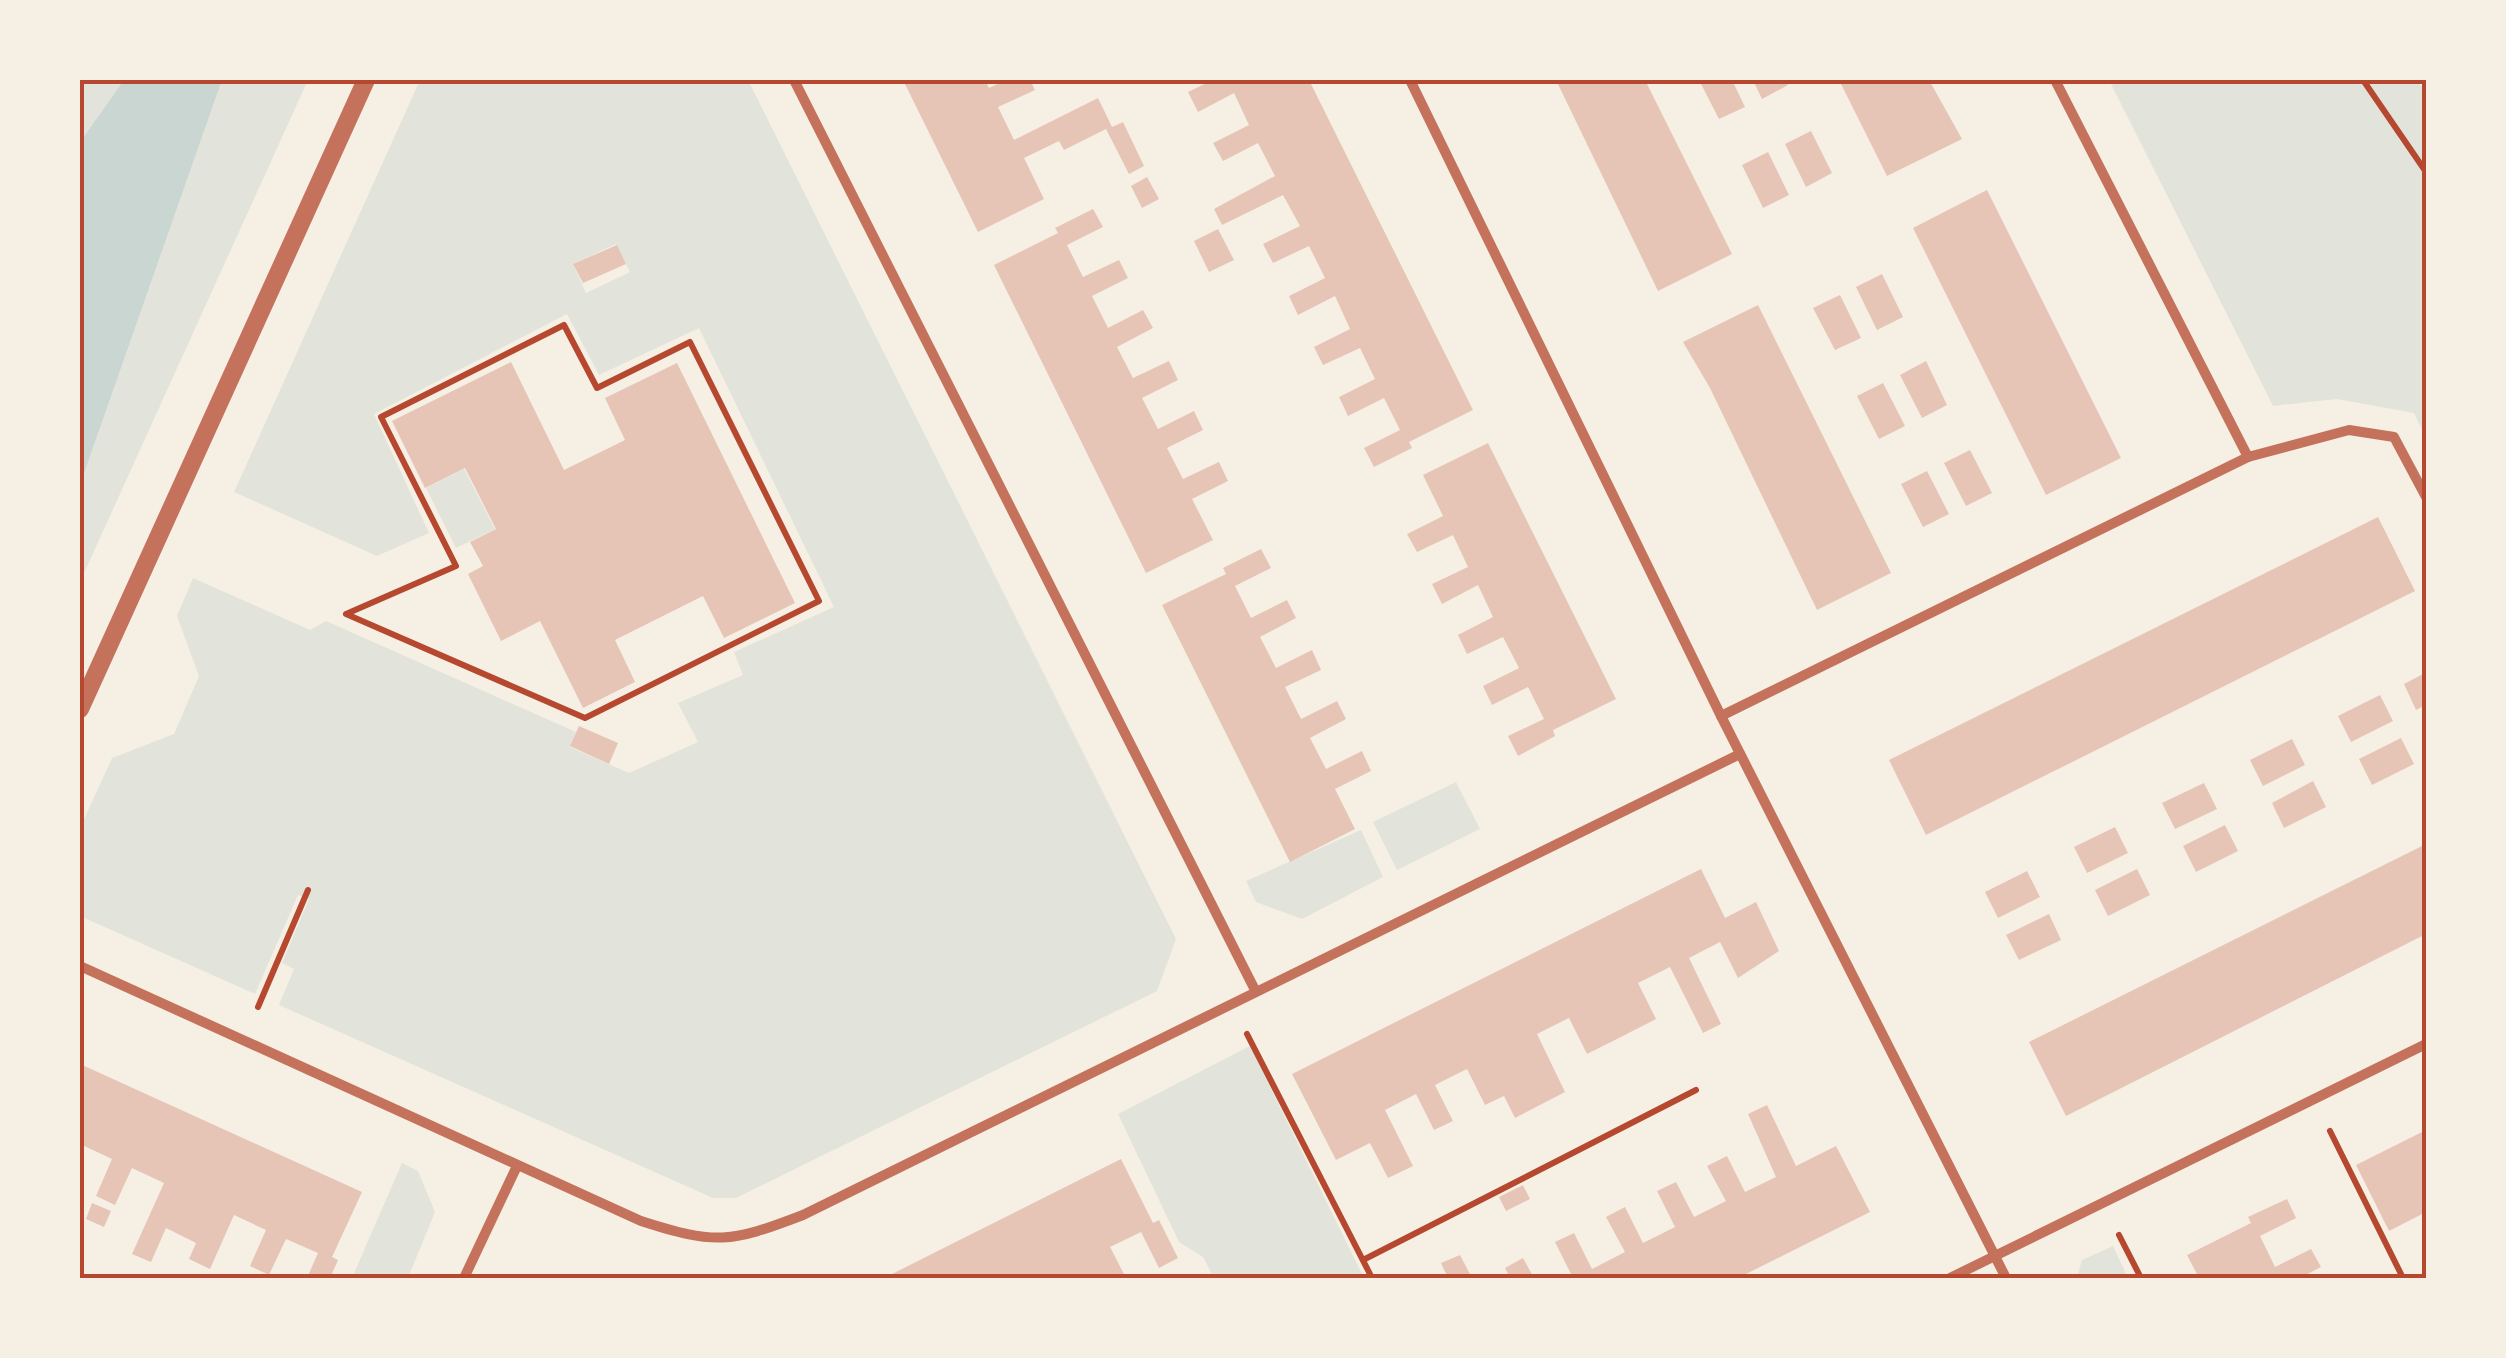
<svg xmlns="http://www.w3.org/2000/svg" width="2506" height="1358" font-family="Mulish,sans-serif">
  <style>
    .green { fill: #e2e4dc; fill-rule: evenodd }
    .water { fill: #c9d6d2 }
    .building { fill: #e6c5b7 }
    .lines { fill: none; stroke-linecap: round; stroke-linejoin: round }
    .path { stroke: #b5482f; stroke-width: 6 }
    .minor { stroke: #c5725c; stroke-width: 10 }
    .tertiary { stroke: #c5725c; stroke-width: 18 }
    .neatline { fill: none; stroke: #b5482f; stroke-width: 4 }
  </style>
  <rect width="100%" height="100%" fill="#f6efe4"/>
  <g class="green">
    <polygon points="80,80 124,80 80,142"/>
    <polygon points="222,80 308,80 80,582 80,485"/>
    <path d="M420 80H748L1176 939 1157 991 736 1198H713L279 1005 294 969 282 963 309 899 298 895 255 994 80 916V828L112 758 174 734 199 676 177 616 193 578 310 630 326 621 576 732 570 747 629 773 698 742 678 703 743 675 734 652 834 607 699 328 599 375 567 314 374 414 429 533 377 556 234 492ZM616 244 630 272 586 293 573 264Z"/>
    <polygon points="2109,80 2417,80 2426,93 2426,438 2414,413 2337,399 2273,406"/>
    <polygon points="464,469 495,529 456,548 426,488"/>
    <polygon points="1456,782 1480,829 1397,870 1373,822"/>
    <polygon points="1361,830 1383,877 1302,919 1256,902 1246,881"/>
    <polygon points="1250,1046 1364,1278 1214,1278 1203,1257 1179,1242 1118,1114"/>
    <polygon points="402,1163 418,1171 435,1212 408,1278 352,1278"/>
    <polygon points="2113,1246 2128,1278 2077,1278 2082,1260"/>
  </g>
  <polygon class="water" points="124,80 222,80 80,485 80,142"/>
  <g class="building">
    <polygon points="903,80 985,80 989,88 1006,80 1030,80 1035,90 998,107 1014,140 1098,98 1112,127 1123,122 1144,166 1129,174 1106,129 1064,150 1059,141 1024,158 1044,199 978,232"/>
    <polygon points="1213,80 1309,80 1473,410 1409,442 1412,448 1374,467 1364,448 1400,430 1384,398 1348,416 1339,397 1375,379 1360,348 1323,365 1314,347 1350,329 1335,296 1298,315 1289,296 1325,278 1309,246 1273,263 1263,244 1300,226 1283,195 1222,225 1214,209 1275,176 1258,143 1223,161 1213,143 1249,125 1234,93 1198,112 1188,92"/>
    <polygon points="1556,80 1645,80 1732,254 1658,291"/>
    <polygon points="1699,80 1732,80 1745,107 1719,119"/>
    <polygon points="1753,80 1785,80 1788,85 1762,99"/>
    <polygon points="1839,80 1929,80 1962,139 1887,176"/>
    <polygon points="1811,131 1832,173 1806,187 1785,144"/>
    <polygon points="1768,152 1789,195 1763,208 1742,165"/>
    <polygon points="1147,177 1159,199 1142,208 1131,186"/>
    <polygon points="1987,190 2121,458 2046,495 1913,228"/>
    <polygon points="1093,209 1103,227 1067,245 1083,277 1119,260 1128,278 1092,296 1108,328 1143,310 1153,328 1117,347 1133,378 1169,361 1178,380 1142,398 1158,429 1194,411 1203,430 1167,448 1183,479 1219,462 1228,481 1192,499 1213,540 1146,573 994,265 1058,233 1055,228"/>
    <polygon points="1218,229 1234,260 1209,272 1194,241"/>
    <polygon points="617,245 626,264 583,283 573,264"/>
    <polygon points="1882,274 1903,317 1877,330 1856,287"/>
    <polygon points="1840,295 1861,338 1835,350 1813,308"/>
    <polygon points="1758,305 1891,573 1817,610 1710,388 1683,342"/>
    <polygon points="1926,361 1947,405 1922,418 1900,375"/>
    <polygon points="511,362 564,470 625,440 605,398 677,363 795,603 724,638 703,596 615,640 635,682 583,708 540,621 501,641 468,574 483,566 470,542 496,529 465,468 425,488 392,421"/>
    <polygon points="1883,383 1905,426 1879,439 1857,396"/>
    <polygon points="1488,443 1616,699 1553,730 1555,736 1518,756 1508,736 1544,719 1528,687 1492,705 1483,686 1519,668 1503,637 1467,654 1458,635 1493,617 1478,585 1442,604 1432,584 1468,567 1453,535 1417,552 1407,534 1443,516 1423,475"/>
    <polygon points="1970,450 1992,493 1966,506 1944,463"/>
    <polygon points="1927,471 1949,514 1923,527 1901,484"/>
    <polygon points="2378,517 2415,591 1926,835 1889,760"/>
    <polygon points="1261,549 1271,568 1235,586 1251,618 1287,600 1296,618 1260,637 1276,668 1312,650 1321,670 1285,687 1301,719 1337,701 1346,719 1310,738 1326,769 1362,751 1371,771 1335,789 1355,829 1290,862 1162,605 1226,574 1223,568"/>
    <polygon points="2425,673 2426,705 2416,710 2404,684"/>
    <polygon points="2380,695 2393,721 2351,742 2338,716"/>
    <polygon points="579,726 618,743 609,764 570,746"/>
    <polygon points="2401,738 2414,764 2372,785 2359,759"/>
    <polygon points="2292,739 2305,765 2263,786 2250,760"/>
    <polygon points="2313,781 2326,807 2284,828 2272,803"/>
    <polygon points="2204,783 2217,809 2175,829 2162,803"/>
    <polygon points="2225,825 2238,851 2196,872 2183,846"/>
    <polygon points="2115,827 2128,853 2087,873 2074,847"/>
    <polygon points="2426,844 2426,934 2066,1116 2029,1042"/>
    <polygon points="1701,869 1725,918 1756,902 1779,951 1738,978 1720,942 1689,958 1721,1024 1703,1033 1670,967 1638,983 1656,1019 1621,1037 1587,1054 1569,1018 1537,1034 1565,1092 1515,1118 1504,1096 1485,1105 1467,1069 1435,1085 1453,1121 1434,1130 1416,1094 1385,1110 1413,1166 1388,1178 1370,1143 1336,1160 1292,1074"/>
    <polygon points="2137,869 2150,895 2108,916 2095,890"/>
    <polygon points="2027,871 2040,897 1998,918 1985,892"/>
    <polygon points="2049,914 2061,940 2019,960 2006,935"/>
    <polygon points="80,1064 362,1192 332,1257 338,1260 330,1278 307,1278 318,1253 286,1239 269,1275 250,1266 266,1230 234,1215 210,1269 189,1259 196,1243 166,1228 151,1262 132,1254 164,1183 132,1168 115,1205 96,1196 112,1159 80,1144"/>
    <polygon points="1767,1105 1796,1166 1836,1146 1870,1212 1738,1278 1573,1278 1555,1242 1574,1233 1592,1269 1625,1252 1606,1217 1625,1207 1643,1243 1675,1227 1657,1191 1676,1182 1694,1217 1726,1201 1707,1166 1727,1156 1745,1192 1776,1177 1748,1114"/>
    <polygon points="2426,1130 2426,1212 2389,1231 2356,1165"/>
    <polygon points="1121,1159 1153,1223 1159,1220 1178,1258 1159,1268 1141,1232 1110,1247 1126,1278 884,1278"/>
    <polygon points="1523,1185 1530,1199 1506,1211 1499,1197"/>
    <polygon points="2287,1199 2296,1218 2260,1236 2275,1267 2311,1249 2321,1267 2300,1278 2199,1278 2187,1255 2251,1223 2248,1217"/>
    <polygon points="92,1203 111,1211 104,1227 86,1219"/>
    <polygon points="1460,1255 1472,1278 1449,1278 1445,1272 1441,1263"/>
    <polygon points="1523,1258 1534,1278 1510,1278 1505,1268"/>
  </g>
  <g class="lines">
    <g class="path">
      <polyline points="2363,80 2426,172"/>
      <polygon points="564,325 597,388 690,342 819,601 585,718 346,614 456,566 381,417"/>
      <polyline points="258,1007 308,890"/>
      <polyline points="1247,1034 1372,1278"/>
      <polyline points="2330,1131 2403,1278"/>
      <polyline points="2119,1235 2141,1278"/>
      <polyline points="1363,1260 1696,1090"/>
    </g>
    <g class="minor">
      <polyline points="794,80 1255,990"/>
      <polyline points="1410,80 1721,716 2006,1278"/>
      <polyline points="2055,80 2248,457"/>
      <polyline points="1721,716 2248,457 2349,430 2394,437 2426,497"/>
      <path d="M80 966 641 1221C716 1245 730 1243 803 1215L1740 754"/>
      <polyline points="464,1278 517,1166"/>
      <polyline points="1950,1278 2426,1044"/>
    </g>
    <polyline class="tertiary" points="80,709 366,80"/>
  </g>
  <rect width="2506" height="1358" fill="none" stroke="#f6efe4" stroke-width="165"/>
  <rect x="82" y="82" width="2342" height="1194" class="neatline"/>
</svg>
